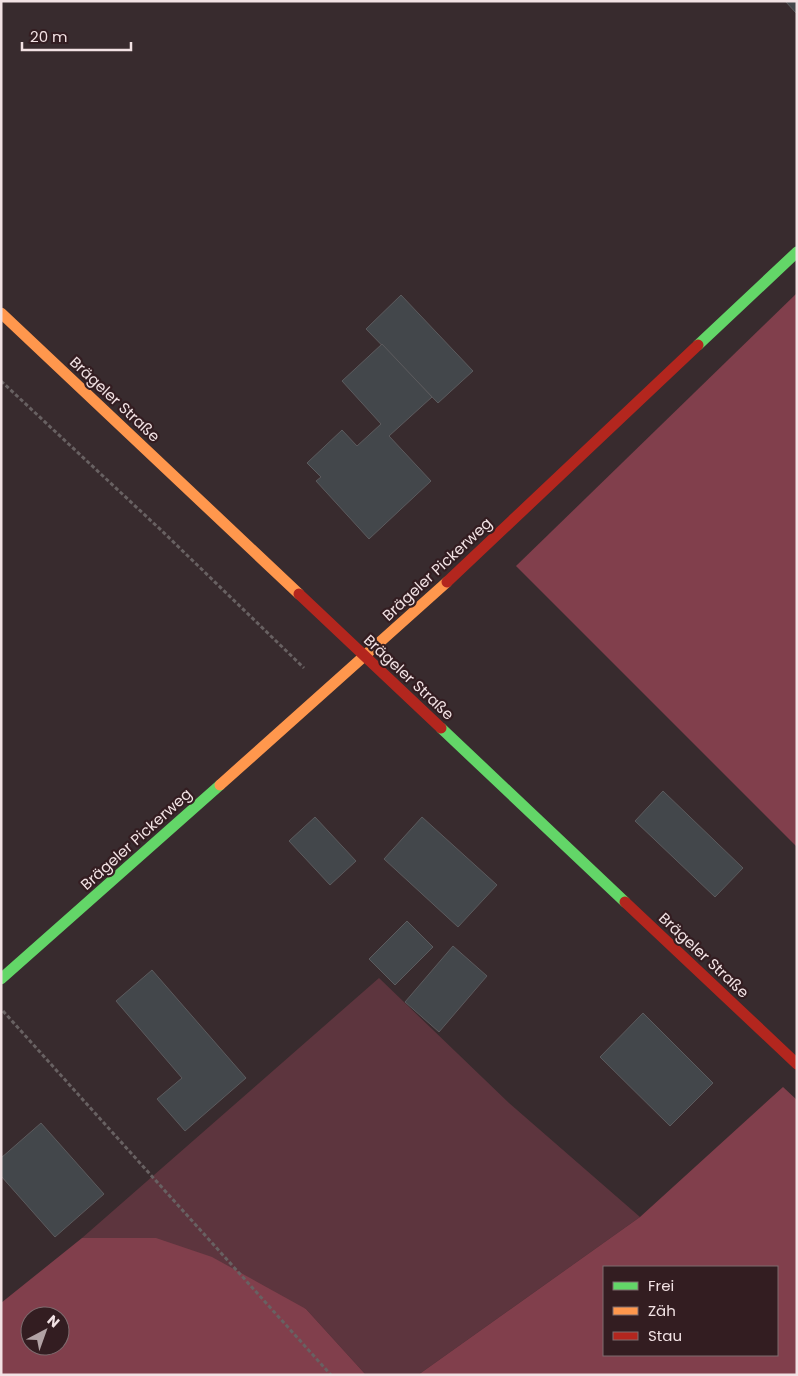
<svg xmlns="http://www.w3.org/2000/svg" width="798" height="1376" font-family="Poppins,sans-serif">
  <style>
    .green { fill: #5d353e }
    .forest { fill: #813f4c; fill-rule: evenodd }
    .building { fill: #43474b; stroke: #5c5b5e }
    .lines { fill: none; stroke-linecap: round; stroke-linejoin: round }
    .path { stroke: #686162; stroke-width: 3; stroke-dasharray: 4 2.5; stroke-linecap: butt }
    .fast { stroke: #63d668; stroke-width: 11 }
    .slow { stroke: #ff974d; stroke-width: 11 }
    .jam { stroke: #b3261e; stroke-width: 11 }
    .labels { text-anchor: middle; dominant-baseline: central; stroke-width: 4.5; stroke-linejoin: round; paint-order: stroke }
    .street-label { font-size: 15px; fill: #f2e2e4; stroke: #331d21 }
  </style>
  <rect width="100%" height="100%" fill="#382b2e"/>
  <polygon class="green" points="379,978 509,1103 640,1217 418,1375 366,1375 306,1309 82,1238"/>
  <g class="forest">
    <polygon points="797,293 797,847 516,566"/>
    <path d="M783 1087 797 1100V1375H418L640 1217ZM604 1267H777V1355H604Z"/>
    <path d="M82 1238H156L212 1257 306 1309 366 1375H1V1303ZM30 1316H60V1346H30Z"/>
  </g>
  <g class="building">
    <polygon points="785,1 797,1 797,14"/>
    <polygon points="401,295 473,371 438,403 366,329"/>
    <polygon points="382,344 432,397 389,436 431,481 369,539 316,481 321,477 307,463 342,430 357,446 381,424 342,381"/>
    <polygon points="663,791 743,868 715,897 635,821"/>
    <polygon points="315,817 356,861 330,885 289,841"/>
    <polygon points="422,817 497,885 458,927 384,859"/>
    <polygon points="407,921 433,947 395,985 369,959"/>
    <polygon points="453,946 487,976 439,1032 405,1002"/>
    <polygon points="152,970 246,1078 185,1131 157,1099 182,1078 116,1001"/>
    <polygon points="643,1013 713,1083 670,1126 600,1057"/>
    <polygon points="41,1123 104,1194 55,1237 1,1176 1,1158"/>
  </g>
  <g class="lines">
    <g class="path">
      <polyline points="1,381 162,531 304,668"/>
      <polyline points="3,1011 331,1375"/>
    </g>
    <g class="fast">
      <polyline points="698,345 797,252"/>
      <polyline points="441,728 625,902"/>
      <polyline points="1,979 220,785"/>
    </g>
    <g class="slow">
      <polyline points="1,313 299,594"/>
      <polyline points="220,785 447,582"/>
    </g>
    <g class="jam">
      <polyline points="447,582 698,345"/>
      <polyline points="299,594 441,728"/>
      <polyline points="625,902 797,1064"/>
    </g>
  </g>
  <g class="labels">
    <g class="street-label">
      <text transform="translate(115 399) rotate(43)">Brägeler Straße</text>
      <text transform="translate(437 569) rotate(-43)">Brägeler Pickerweg</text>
      <text transform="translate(409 677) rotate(43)">Brägeler Straße</text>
      <text transform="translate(136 839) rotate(-42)">Brägeler Pickerweg</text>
      <text transform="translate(704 955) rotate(43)">Brägeler Straße</text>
    </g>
  </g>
  <rect width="798" height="1376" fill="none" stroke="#f2e2e4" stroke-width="5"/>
  <rect x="603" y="1266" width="175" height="90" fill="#331d21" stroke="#7f6c6f"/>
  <rect x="613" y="1282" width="25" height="8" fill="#63d668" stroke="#7f6c6f"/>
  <text x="648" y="1291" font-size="15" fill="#f2e2e4">Frei</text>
  <rect x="613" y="1307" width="25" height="8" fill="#ff974d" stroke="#7f6c6f"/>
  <text x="648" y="1316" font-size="15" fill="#f2e2e4">Zäh</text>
  <rect x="613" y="1332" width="25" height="8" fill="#b3261e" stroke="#7f6c6f"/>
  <text x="648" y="1341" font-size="15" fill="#f2e2e4">Stau</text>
  <g transform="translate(45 1331) rotate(41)"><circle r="24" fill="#331d21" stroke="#7f6c6f"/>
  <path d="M0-4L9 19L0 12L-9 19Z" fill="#b1a2a4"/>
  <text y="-8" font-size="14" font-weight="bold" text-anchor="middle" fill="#f2e2e4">N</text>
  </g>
  <path d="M22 42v8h109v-8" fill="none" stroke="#f2e2e4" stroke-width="2.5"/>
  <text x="30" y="42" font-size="15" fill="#f2e2e4" stroke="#331d21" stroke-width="4" paint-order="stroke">20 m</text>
</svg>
